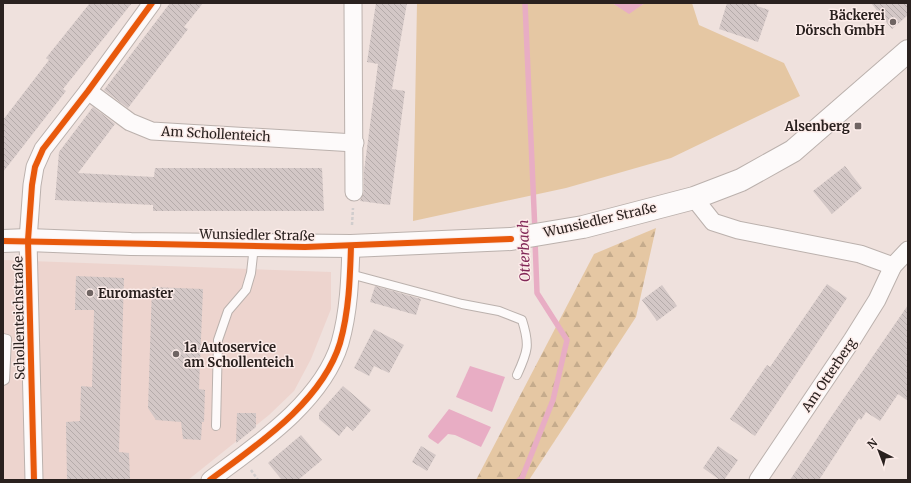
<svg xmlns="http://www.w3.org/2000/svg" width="911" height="483" font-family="Merriweather,serif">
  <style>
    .built { fill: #edd4ce }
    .green { fill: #e5c7a3 }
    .forest { fill: url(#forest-firs) }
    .water { fill: #e8adc4 }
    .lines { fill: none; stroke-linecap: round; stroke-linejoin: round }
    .stream { stroke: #e8adc4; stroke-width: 5.5 }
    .building { fill: url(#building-back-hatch) }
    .lane-casing { stroke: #bbb1ad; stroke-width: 10 }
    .street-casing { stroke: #bbb1ad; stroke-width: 19 }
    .secondary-casing { stroke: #bbb1ad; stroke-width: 24 }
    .path { stroke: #d1cdcd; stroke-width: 2.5; stroke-dasharray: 3 2; stroke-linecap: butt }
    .lane { stroke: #fdfafa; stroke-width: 8 }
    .street { stroke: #fdfafa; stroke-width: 17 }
    .secondary { stroke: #fdfafa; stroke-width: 22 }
    .cycleway-casing { stroke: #fcece9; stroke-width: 8 }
    .cycleway { stroke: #e8590c; stroke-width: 6 }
    .poi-dot { fill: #6f6462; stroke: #fcece9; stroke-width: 1.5 }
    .labels { text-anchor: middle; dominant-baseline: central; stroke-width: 3; stroke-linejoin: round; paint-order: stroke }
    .poi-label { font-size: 13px; font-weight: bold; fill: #2a211f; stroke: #fcece9; text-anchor: end }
    .street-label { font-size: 13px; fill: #2a211f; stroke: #fcece9 }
    .water-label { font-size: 14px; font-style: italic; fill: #822857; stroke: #fcece9 }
  </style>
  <defs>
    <pattern id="forest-firs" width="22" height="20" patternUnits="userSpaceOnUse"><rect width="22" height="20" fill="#e5c7a3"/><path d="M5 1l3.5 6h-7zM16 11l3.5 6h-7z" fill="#c5ab8c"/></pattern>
    <pattern id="building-back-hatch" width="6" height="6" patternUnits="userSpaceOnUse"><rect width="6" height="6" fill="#d3c7c6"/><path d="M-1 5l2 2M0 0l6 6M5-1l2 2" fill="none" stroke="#b5abaa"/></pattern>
  </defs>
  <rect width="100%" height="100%" fill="#efe1dd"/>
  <polygon class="built" points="3,260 331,272 331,309 311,359 294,391 269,415 188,480 3,480"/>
  <polygon class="green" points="417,3 612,3 629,13 645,3 692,3 699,25 784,63 800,96 671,158 566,188 413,221"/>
  <polygon class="forest" points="656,228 636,317 529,480 476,480 594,254"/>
  <g class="water">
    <polygon points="612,3 645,3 629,14"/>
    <polygon points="470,366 505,377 492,412 456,397"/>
    <polygon points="449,409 491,427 481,447 455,435 448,434 438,444 429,438 428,436"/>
  </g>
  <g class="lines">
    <g class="stream">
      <polyline points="525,3 535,232"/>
      <polyline points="519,480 522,478 553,400 567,340 537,293 535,240"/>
    </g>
  </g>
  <g class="building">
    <polygon points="90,3 132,3 63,89 66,91 3,172 3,120 49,60 46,58"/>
    <polygon points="170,3 203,3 184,27 188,29 128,108 104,90"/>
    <polygon points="376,3 407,3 392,89 405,91 390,205 360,201 364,192 364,171 378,64 367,62"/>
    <polygon points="727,3 757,3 757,6 769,10 758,42 719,29"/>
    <polygon points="871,3 908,3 908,15 892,29"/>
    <polygon points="93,107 115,124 78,173 154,177 155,168 322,168 324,211 153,211 153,205 55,200 59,152"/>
    <polygon points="845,166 862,188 832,214 813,191"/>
    <polygon points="76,276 124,278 119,452 129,453 130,480 67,480 66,422 80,421 81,386 92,387 94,310 75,310"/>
    <polygon points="827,284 847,298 755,436 730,419 767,365 770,367"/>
    <polygon points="662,285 677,306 657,321 642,300"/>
    <polygon points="375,286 421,299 416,315 370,302"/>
    <polygon points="152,287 203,289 199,389 205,390 204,422 202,422 201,440 183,439 181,422 156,420 148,408"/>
    <polygon points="908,305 908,401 898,394 880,421 866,412 861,420 859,418 819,480 790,480 829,420"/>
    <polygon points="374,329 404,345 389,373 374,366 369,376 354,368"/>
    <polygon points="343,386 371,410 353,431 347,426 339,436 319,419 319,413"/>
    <polygon points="237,413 256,413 256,427 236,443"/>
    <polygon points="301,435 322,460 298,480 282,480 268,463"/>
    <polygon points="421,446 436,455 427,471 412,462"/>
    <polygon points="718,446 738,460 724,480 720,480 703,468"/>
  </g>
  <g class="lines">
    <g class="lane-casing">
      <g id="lane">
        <path d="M350 274 462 304 499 311 522 320C530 345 528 351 517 375"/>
        <polyline points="3,338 7,339 5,380 3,381"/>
        <polyline points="216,426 218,340 228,311 246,290 251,273 254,246"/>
      </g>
    </g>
    <g class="street-casing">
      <g id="street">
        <polyline points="353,3 354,192"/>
        <polyline points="88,91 130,122 152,131 355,143"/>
        <polyline points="694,198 713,222 738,230 860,254 893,266"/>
        <polyline points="34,480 28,240 32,185 35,167 43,149 88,91 152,3"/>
        <path d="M210 480C257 445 322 402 340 343 349 311 350 279 351 246"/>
        <polyline points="758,480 852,340 877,300 893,266 908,250"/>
      </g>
    </g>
    <g class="secondary-casing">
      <polyline id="secondary" points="3,241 28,240 131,244 351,246 511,239 583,227 694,198 741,180 793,151 908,51"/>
    </g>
    <g class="path">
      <polyline points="352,225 353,208"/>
      <polyline points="251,470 258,480"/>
    </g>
    <use href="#lane" class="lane"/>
    <use href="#street" class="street"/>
    <use href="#secondary" class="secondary"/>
    <g class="cycleway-casing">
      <g id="cycleway">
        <polyline points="3,241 305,247 511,239"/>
        <polyline points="34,480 28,240 32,185 35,167 43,149 88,91 152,3"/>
        <path d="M210 480C257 445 322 402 340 343 349 311 350 279 351 246"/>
      </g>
    </g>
    <use href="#cycleway" class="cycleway"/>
  </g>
  <g class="poi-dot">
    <circle cx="893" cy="22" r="4"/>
    <rect x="854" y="122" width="8" height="8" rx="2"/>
    <circle cx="90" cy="293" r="4"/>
    <circle cx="176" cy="354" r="4"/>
  </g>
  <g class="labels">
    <g class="poi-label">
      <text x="885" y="15">Bäckerei<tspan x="885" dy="15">Dörsch GmbH</tspan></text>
      <text x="850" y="126">Alsenberg</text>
      <text x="98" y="293" text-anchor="start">Euromaster</text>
      <text x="184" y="347" text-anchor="start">1a Autoservice<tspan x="184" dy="15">am Schollenteich</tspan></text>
    </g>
    <g class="street-label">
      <text transform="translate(216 134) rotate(3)">Am Schollenteich</text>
      <text transform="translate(600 220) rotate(-13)">Wunsiedler Straße</text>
      <text transform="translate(257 235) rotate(1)">Wunsiedler Straße</text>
      <text transform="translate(19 318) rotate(-91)">Schollenteichstraße</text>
      <text transform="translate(829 375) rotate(-56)">Am Otterberg</text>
    </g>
    <g class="water-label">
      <text transform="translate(524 251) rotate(-92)">Otterbach</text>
    </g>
  </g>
  <rect width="911" height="483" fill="none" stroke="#2a211f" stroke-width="8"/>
  <g transform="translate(879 451) rotate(318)" stroke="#fcece9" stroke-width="3" paint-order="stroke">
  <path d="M0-3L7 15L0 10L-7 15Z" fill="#2a211f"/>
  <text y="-6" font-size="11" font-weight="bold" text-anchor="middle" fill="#2a211f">N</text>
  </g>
</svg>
